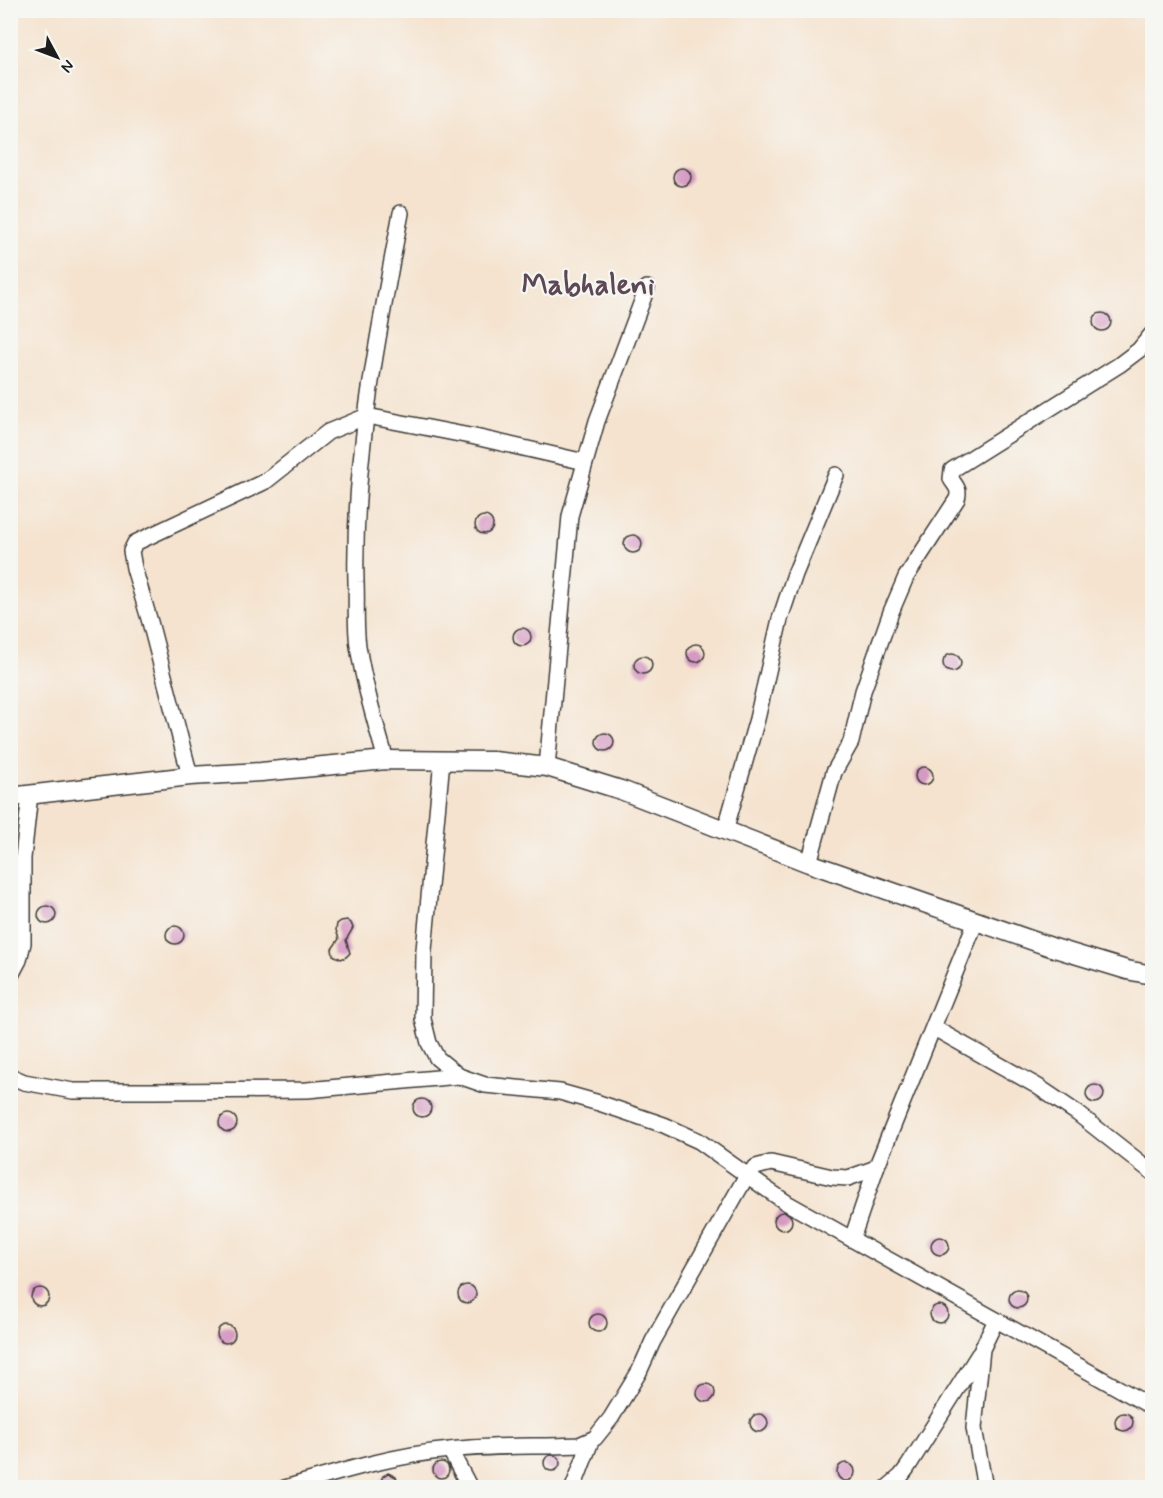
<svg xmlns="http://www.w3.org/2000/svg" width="1163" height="1498" font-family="Mynerve,sans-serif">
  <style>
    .building { fill: #d599c2 }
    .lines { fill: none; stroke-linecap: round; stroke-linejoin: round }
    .minor-casing { stroke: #3d3a37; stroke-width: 18 }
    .tertiary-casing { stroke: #3d3a37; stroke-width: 21 }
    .minor { stroke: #fff; stroke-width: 15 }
    .tertiary { stroke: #fff; stroke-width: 18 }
    .labels { text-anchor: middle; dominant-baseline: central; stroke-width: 4.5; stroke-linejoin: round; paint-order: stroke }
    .district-label { font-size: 30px; font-weight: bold; fill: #5d4856; stroke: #f6f6f2 }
  </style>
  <rect width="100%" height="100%" fill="#f6f6f2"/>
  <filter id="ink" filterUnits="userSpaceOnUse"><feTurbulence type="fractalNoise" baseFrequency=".0167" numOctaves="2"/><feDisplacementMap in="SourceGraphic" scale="12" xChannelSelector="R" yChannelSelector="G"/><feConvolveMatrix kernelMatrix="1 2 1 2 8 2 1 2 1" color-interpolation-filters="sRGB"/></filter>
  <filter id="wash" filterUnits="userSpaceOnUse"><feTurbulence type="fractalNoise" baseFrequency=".008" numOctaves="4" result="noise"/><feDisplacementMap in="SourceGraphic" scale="24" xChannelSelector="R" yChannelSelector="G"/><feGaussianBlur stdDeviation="1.35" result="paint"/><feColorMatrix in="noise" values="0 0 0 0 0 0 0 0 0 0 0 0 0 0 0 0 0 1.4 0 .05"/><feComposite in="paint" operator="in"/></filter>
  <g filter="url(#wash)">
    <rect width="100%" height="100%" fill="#f5e3cf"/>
    <g id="blocks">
      <g class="building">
        <circle cx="682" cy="177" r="9"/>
        <circle cx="1102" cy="322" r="9"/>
        <circle cx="484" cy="525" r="9"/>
        <circle cx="633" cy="544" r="9"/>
        <circle cx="522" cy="637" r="9"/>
        <circle cx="696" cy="653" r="9"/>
        <circle cx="952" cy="663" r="9"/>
        <circle cx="643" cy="665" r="9"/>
        <circle cx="605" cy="742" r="9"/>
        <circle cx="924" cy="776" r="9"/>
        <circle cx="47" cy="915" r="9"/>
        <polygon points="347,920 351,923 353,928 346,940 350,953 346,957 341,959 333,955 332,949 339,939 336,930 337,924 341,921"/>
        <circle cx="175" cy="935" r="9"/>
        <circle cx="1095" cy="1094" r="9"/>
        <circle cx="422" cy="1108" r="9"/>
        <circle cx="228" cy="1123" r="9"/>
        <circle cx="783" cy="1221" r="9"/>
        <circle cx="940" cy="1246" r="9"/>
        <circle cx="467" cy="1294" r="9"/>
        <circle cx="40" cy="1297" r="9"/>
        <circle cx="1018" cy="1299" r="9"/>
        <circle cx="939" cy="1314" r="9"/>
        <circle cx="598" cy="1323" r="9"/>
        <circle cx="226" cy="1334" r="9"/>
        <circle cx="706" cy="1393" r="9"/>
        <circle cx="1124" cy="1422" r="9"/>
        <circle cx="759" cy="1423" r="9"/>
        <circle cx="552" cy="1463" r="8"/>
        <circle cx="441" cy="1470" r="8"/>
        <circle cx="846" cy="1472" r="9"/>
        <polygon points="388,1473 396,1477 399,1488 378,1488 383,1476"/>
      </g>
    </g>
  </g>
  <g filter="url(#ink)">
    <use href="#blocks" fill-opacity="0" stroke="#3d3a37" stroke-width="1.5"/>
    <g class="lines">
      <g class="minor-casing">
        <g id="minor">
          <path d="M386 760C375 722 364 684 358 646 355 625 357 603 356 582 353 459 378 334 401 213"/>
          <polyline points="442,760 424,950 423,1019 429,1043 437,1058 459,1076 485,1085 560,1092 599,1103 664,1125 699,1141 765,1188 787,1203 1152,1407"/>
          <polyline points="547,767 570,516 597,421 647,288"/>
          <polyline points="190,776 150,622 134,568 131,551 135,543 266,481 328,432 367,416 475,437 585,462"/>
          <polyline points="725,831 757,719 780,619 795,574 836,475"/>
          <path d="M809 863 834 772 851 742 863 691 891 612 906 577 957 499C960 489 956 487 951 479L952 470 1119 365 1139 350 1152 334"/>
          <polyline points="10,977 19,960 23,943 23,858 30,794"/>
          <polyline points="934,1028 1037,1086 1077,1113 1152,1172"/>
          <polyline points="10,1076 24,1082 73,1091 154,1091 307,1090 459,1076"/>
          <polyline points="852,1239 876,1168 976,921"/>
          <polyline points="450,1450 470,1488"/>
          <path d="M285 1488C339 1472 394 1455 450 1450 493 1445 536 1447 579 1445L595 1438 611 1418 639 1372 653 1341 747 1175 756 1167 771 1163 832 1177 848 1178 876 1168"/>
          <polyline points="573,1488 591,1441"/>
          <polyline points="887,1488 901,1476 907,1468 979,1354"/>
          <polyline points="985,1488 974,1428 982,1349 996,1320"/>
        </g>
      </g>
      <g class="tertiary-casing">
        <polyline id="tertiary" points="10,797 190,776 261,772 386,760 493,761 547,767 621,790 809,863 1051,947 1127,970 1152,975"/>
      </g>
      <use href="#minor" class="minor"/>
      <use href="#tertiary" class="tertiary"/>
    </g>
  </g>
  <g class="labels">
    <g class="district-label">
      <text x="588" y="285">Mabhaleni</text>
    </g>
  </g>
  <rect width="1163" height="1498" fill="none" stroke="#f6f6f2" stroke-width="36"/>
  <g transform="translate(57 57) rotate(131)" stroke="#f6f6f2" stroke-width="4.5" paint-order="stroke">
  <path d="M0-4.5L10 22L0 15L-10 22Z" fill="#1c1c1c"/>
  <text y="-9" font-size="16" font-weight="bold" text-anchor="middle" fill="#1c1c1c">N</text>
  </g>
</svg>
